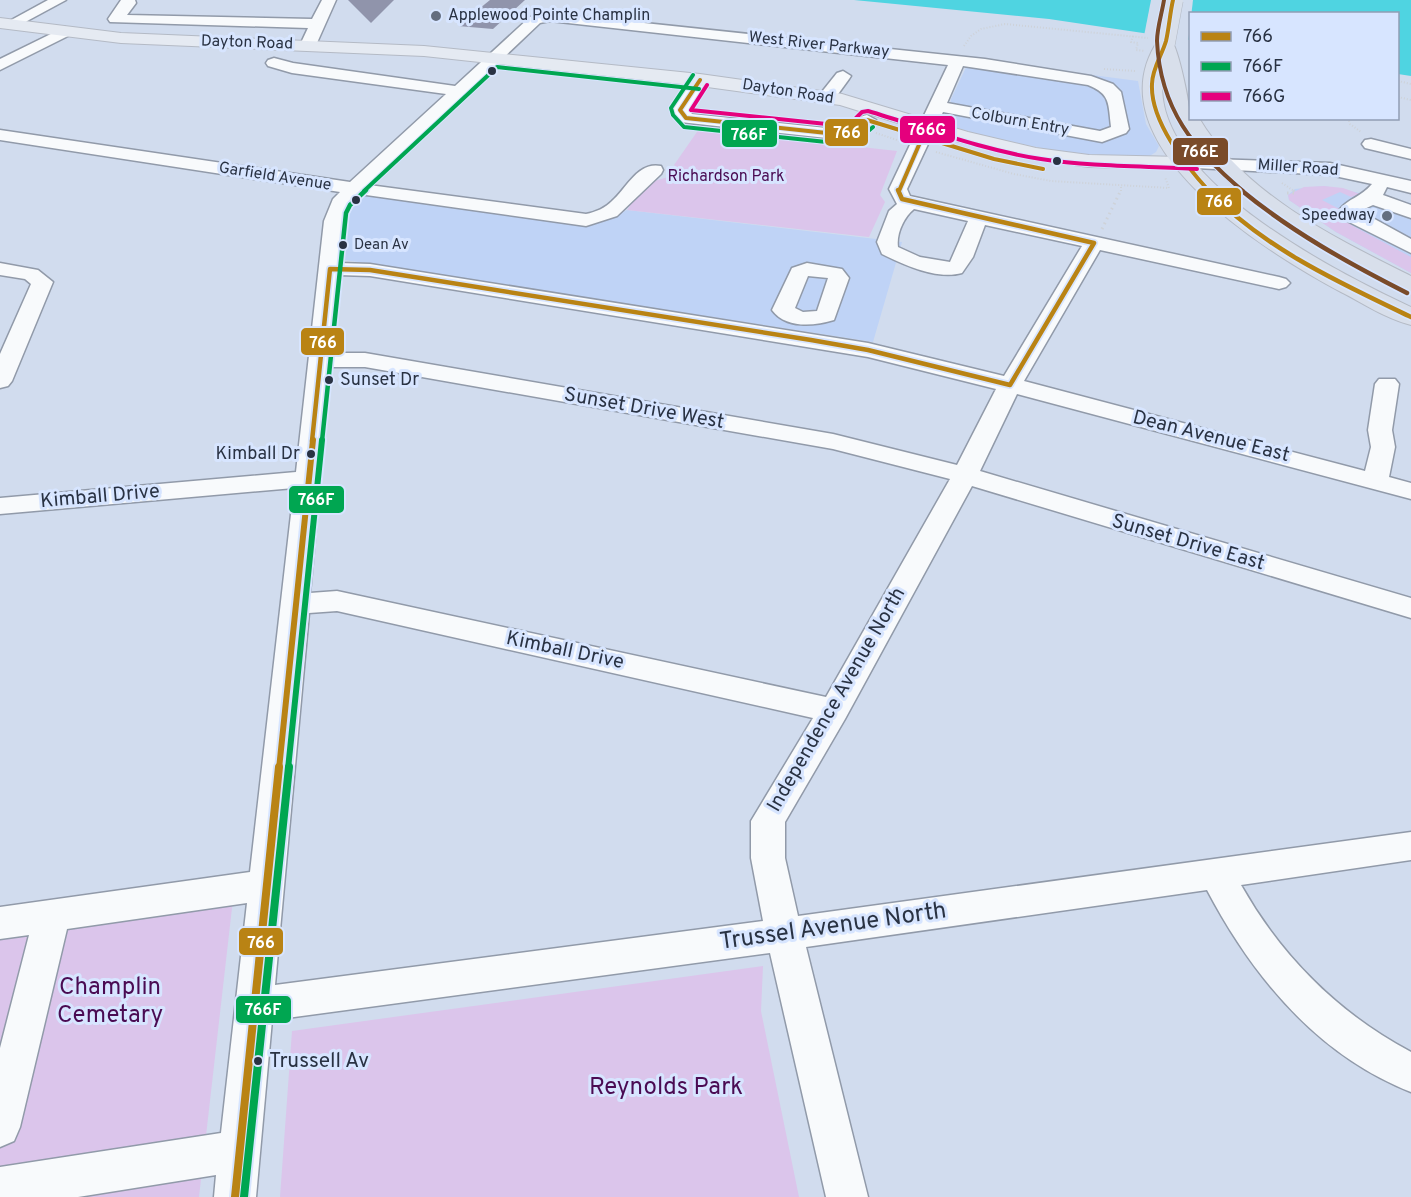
<svg xmlns="http://www.w3.org/2000/svg" width="1411" height="1197" font-family="Overpass,sans-serif">
  <style>
    .built { fill: #bfd3f6 }
    .green { fill: #dbc5eb }
    .water { fill: #4fd4e1 }
    .pier { fill: #d1dcee }
    .building { fill: #9094ab }
    .lines { fill: none; stroke-linecap: round; stroke-linejoin: round }
    .minor-casing { stroke: #919aa9; stroke-width: 3 }
    .major-casing { stroke: #b4bac5; stroke-width: 2 }
    .highway-casing { stroke: #b4bac5; stroke-width: 2 }
    .path-far1 { stroke: #ced2d8; stroke-width: 2; stroke-dasharray: 1 2; stroke-linecap: butt }
    .path { stroke: #ced2d8; stroke-width: 3; stroke-dasharray: 1.5 4; stroke-linecap: butt }
    .minor { fill: #f8fafc; fill-rule: evenodd }
    .major { fill: #e5eaf2; fill-rule: evenodd }
    .highway { fill: #d8dfeb; fill-rule: evenodd }
    .highway-bridge-casing { stroke: #b4bac5; stroke-width: 21; stroke-linecap: butt }
    .highway-bridge { stroke: #d8dfeb; stroke-width: 20 }
    .bus-1-far3-casing { stroke: #d7e5ff; stroke-width: 6 }
    .bus-1-far2-casing { stroke: #d7e5ff; stroke-width: 8 }
    .bus-1-far1-casing { stroke: #d7e5ff; stroke-width: 10 }
    .bus-1-casing { stroke: #d7e5ff; stroke-width: 12 }
    .bus-2-far3-casing { stroke: #d7e5ff; stroke-width: 6 }
    .bus-2-far2-casing { stroke: #d7e5ff; stroke-width: 8 }
    .bus-2-far1-casing { stroke: #d7e5ff; stroke-width: 10 }
    .bus-2-casing { stroke: #d7e5ff; stroke-width: 12 }
    .bus-3-casing { stroke: #d7e5ff; stroke-width: 6 }
    .bus-4-far1-casing { stroke: #d7e5ff; stroke-width: 6 }
    .bus-4-casing { stroke: #d7e5ff; stroke-width: 8 }
    .bus-1-far3 { stroke: #b98314; stroke-width: 4 }
    .bus-1-far2 { stroke: #b98314; stroke-width: 4.5 }
    .bus-1-far1 { stroke: #b98314; stroke-width: 6 }
    .bus-1 { stroke: #b98314; stroke-width: 8 }
    .bus-2-far3 { stroke: #00a651; stroke-width: 4 }
    .bus-2-far2 { stroke: #00a651; stroke-width: 4.5 }
    .bus-2-far1 { stroke: #00a651; stroke-width: 6 }
    .bus-2 { stroke: #00a651; stroke-width: 8 }
    .bus-3 { stroke: #e5007d; stroke-width: 4 }
    .bus-4-far1 { stroke: #7a4b2a; stroke-width: 4 }
    .bus-4 { stroke: #7a4b2a; stroke-width: 4.5 }
    .poi-dot { fill: #646e7f; stroke: #d7e5ff; stroke-width: 2 }
    .bus-dot { fill: #293243; stroke: #d7e5ff; stroke-width: 2 }
    .labels { text-anchor: middle; dominant-baseline: central; stroke-width: 6; stroke-linejoin: round; paint-order: stroke }
    .far-bus-label { font-size: 15px; fill: #293243; stroke: #d7e5ff; text-anchor: start }
    .far-poi-label { font-size: 16px; fill: #293243; stroke: #d7e5ff; text-anchor: start }
    .far-street-label { font-size: 16px; fill: #293243; stroke: #d7e5ff }
    .far-park-label { font-size: 16px; fill: #4a0b53; stroke: #d7e5ff }
    .bus-label { font-size: 18px; fill: #293243; stroke: #d7e5ff; text-anchor: start }
    .street-label { font-size: 20px; fill: #293243; stroke: #d7e5ff }
    .near-bus-label { font-size: 21px; fill: #293243; stroke: #d7e5ff; text-anchor: start }
    .near-street-label { font-size: 24px; fill: #293243; stroke: #d7e5ff }
    .near-park-label { font-size: 24px; fill: #4a0b53; stroke: #d7e5ff }
    .line-badge { stroke: #d7e5ff; stroke-width: 2 }
    .badge-label { font-size: 16px; text-anchor: middle; font-weight: bold; fill: #fff }
  </style>
  <rect width="100%" height="100%" fill="#d1dcee"/>
  <g class="built">
    <polygon points="970,59 1138,81 1146,124 1159,146 1156,152 1148,157 1066,153 984,136 955,127 949,116 951,99"/>
    <polygon points="1324,186 1411,203 1411,273 1336,232 1289,200 1288,195 1295,189"/>
    <polygon points="364,194 591,223 606,220 627,210 902,242 873,342 345,260 343,256 348,212 355,198"/>
  </g>
  <g class="green">
    <polygon points="699,129 897,151 880,195 885,202 869,237 627,210 644,184 675,175 678,169 674,165"/>
    <polygon points="1324,186 1343,188 1360,194 1351,197 1340,192 1322,200 1343,211 1340,216 1353,226 1411,257 1411,273 1336,232 1289,200 1288,195 1304,187"/>
    <polygon points="236,873 199,1197 0,1197 0,906"/>
    <polygon points="763,966 761,1011 799,1197 280,1197 292,1031"/>
  </g>
  <polygon class="water" points="854,0 1411,0 1411,76 1398,74 1398,14 1190,14 1190,40 1049,19"/>
  <polygon class="pier" points="1151,0 1193,0 1188,43 1144,36"/>
  <g class="building">
    <polygon points="348,0 394,0 371,23"/>
    <polygon points="490,0 525,0 493,29 458,26"/>
  </g>
  <g class="lines">
    <g class="minor-casing">
      <g id="minor">
        <polygon points="48,0 66,0 16,27 6,27 4,24"/>
        <polygon points="121,0 135,0 136,3 127,15 312,19 322,0 336,0 316,45 308,50 300,45 308,28 110,22 108,19"/>
        <path d="M550 13 985 59 1091 76 1113 84 1121 92 1129 129 1126 133 1102 142 943 112 907 189 910 196 1279 277 1286 279 1290 283 1286 287 1279 289 1100 250 1024 381 1365 471 1371 447 1368 430 1375 384 1379 379H1395L1399 384 1392 430 1395 447 1389 477 1411 483V499L1017 394 980 471 1411 598V618L972 486 845 719 785 822V858L798 916 1411 832V860L1241 885C1281 956 1339 1014 1411 1052V1092C1317 1055 1253 977 1207 890L806 947 868 1197H826L770 953 272 1020 256 1197H214L216 1175 78 1197H0V1167L221 1133 247 903 67 929 20 1127 14 1141 0 1147V1048L29 935 0 939V907L250 872 294 488 0 514V498L296 472 324 221 333 199 340 192 0 140V130L350 182 446 94 292 73 268 66 266 63 268 60 274 58 293 63 455 86 530 17ZM550 21 948 65 889 189 897 204 889 211 877 242 882 254C904 265 937 280 962 273L973 257 985 225 1082 246 1004 376 868 343 370 264 340 263C342 239 341 212 359 194L586 226 617 216 661 174 663 170 661 166C638 161 626 189 612 201 605 208 596 212 586 214L369 185 540 23ZM963 66 1088 85C1111 94 1108 104 1111 127L1100 131 947 103ZM914 209 968 221 950 262 920 257 898 247C896 234 904 217 914 209ZM339 275 370 276 868 357 996 389 957 465 833 434 365 353H332ZM331 367H365L833 449 950 479 826 697 337 591 310 593ZM337 611 813 718 751 821V858L763 921 275 985 309 613Z"/>
        <polygon points="65,27 73,32 70,35 0,70 0,59"/>
        <polygon points="843,71 851,76 849,79 833,101 821,101 819,97 821,93 837,73"/>
        <path d="M700 75 708 80 689 110 692 114 836 129C852 126 854 118 867 115L876 120 861 135 836 139 680 122 671 110 694 77Z"/>
        <polygon points="1371,139 1411,149 1411,159 1365,148 1362,144 1365,140"/>
        <path d="M1183 158 1330 163 1411 181V193L1387 187 1383 195 1411 205V218L1373 205 1360 211 1411 239V253L1345 220 1340 209C1348 199 1361 197 1372 184L1330 175 1177 167 1174 163 1177 159Z"/>
        <polygon points="0,263 38,270 53,282 12,381 8,386 0,388 0,354 31,284 25,279 0,275"/>
        <path d="M807 263 842 269 849 278 834 320C814 326 786 329 772 310L792 268ZM808 276 828 278 817 311 803 312 795 308Z"/>
      </g>
    </g>
    <g class="major-casing">
      <polygon id="major" points="0,18 121,33 424,46 700,74 842,94 968,132 1036,148 1089,155 1183,157 1190,159 1194,163 1190,167 1183,169 1089,167 1036,160 956,141 840,105 700,86 424,56 121,43 0,28"/>
    </g>
    <g class="highway-casing">
      <path id="highway" d="M1165 38 1171 39C1179 51 1190 104 1190 118H1199C1244 194 1335 238 1411 276V292C1391 287 1371 275 1353 265 1283 227 1176 161 1163 76 1148 177 1336 272 1411 307V325C1386 319 1363 303 1341 292 1267 253 1088 142 1159 39Z"/>
    </g>
    <g class="path-far1">
      <polyline points="1133,36 1131,42 1138,43 1136,50 1145,51"/>
      <polyline points="964,46 971,36 981,29 1005,24 1148,38"/>
      <polyline points="1104,69 1135,71"/>
      <polyline points="1398,81 1411,84"/>
      <polyline points="1398,97 1411,100"/>
      <polyline points="1348,118 1350,124 1361,132"/>
      <polyline points="876,133 900,141"/>
      <polyline points="936,152 1014,174 1051,181 1169,188 1165,177"/>
      <polyline points="1282,183 1294,191"/>
      <polyline points="1121,187 1121,191"/>
    </g>
    <g class="path">
      <polyline points="1287,193 1296,193 1292,190"/>
      <polyline points="1102,229 1121,190"/>
    </g>
    <use href="#minor" class="minor"/>
    <use href="#major" class="major"/>
    <use href="#highway" class="highway"/>
    <g class="highway-bridge-casing">
      <polyline id="highway-bridge" points="1165,43 1173,0"/>
    </g>
    <use href="#highway-bridge" class="highway-bridge"/>
    <g class="bus-1-far3-casing">
      <g id="bus-1-far3">
        <path d="M1173 0C1170 13 1169 28 1166 41 1162 55 1152 69 1152 84 1150 121 1186 166 1209 191"/>
        <polyline points="700,80 680,110 686,118 836,134 855,131 867,120 994,159 1043,169"/>
        <polyline points="899,191 922,138"/>
      </g>
    </g>
    <g class="bus-1-far2-casing">
      <g id="bus-1-far2">
        <path d="M1208 190C1263 248 1340 283 1411 317"/>
        <polyline points="312,441 330,269 370,270 811,340 868,350 1010,385 1094,243 902,199 898,190"/>
      </g>
    </g>
    <g class="bus-1-far1-casing">
      <polyline id="bus-1-far1" points="279,769 313,440"/>
    </g>
    <g class="bus-1-casing">
      <polyline id="bus-1" points="235,1197 279,767"/>
    </g>
    <g class="bus-2-far3-casing">
      <g id="bus-2-far3">
        <polyline points="693,75 671,108 673,115 684,127 836,143 859,139 873,127"/>
        <polyline points="364,191 497,67 699,89"/>
      </g>
    </g>
    <g class="bus-2-far2-casing">
      <polyline id="bus-2-far2" points="322,441 346,213 350,205 366,190"/>
    </g>
    <g class="bus-2-far1-casing">
      <polyline id="bus-2-far1" points="288,769 322,440"/>
    </g>
    <g class="bus-2-casing">
      <polyline id="bus-2" points="244,1197 289,767"/>
    </g>
    <g class="bus-3-casing">
      <path id="bus-3" d="M707 85 691 110 836 125 851 123 862 112 868 111C925 128 982 150 1041 159 1092 167 1145 166 1197 169"/>
    </g>
    <g class="bus-4-far1-casing">
      <path id="bus-4-far1" d="M1164 0C1162 13 1157 28 1157 41 1160 109 1194 150 1243 191"/>
    </g>
    <g class="bus-4-casing">
      <path id="bus-4" d="M1241 190C1292 232 1348 263 1407 293"/>
    </g>
    <use href="#bus-1-far3" class="bus-1-far3"/>
    <use href="#bus-1-far2" class="bus-1-far2"/>
    <use href="#bus-1-far1" class="bus-1-far1"/>
    <use href="#bus-1" class="bus-1"/>
    <use href="#bus-2-far3" class="bus-2-far3"/>
    <use href="#bus-2-far2" class="bus-2-far2"/>
    <use href="#bus-2-far1" class="bus-2-far1"/>
    <use href="#bus-2" class="bus-2"/>
    <use href="#bus-3" class="bus-3"/>
    <use href="#bus-4-far1" class="bus-4-far1"/>
    <use href="#bus-4" class="bus-4"/>
  </g>
  <g class="poi-dot">
    <circle cx="436" cy="16" r="6"/>
    <circle cx="1387" cy="216" r="6"/>
  </g>
  <g class="bus-dot">
    <circle cx="492" cy="71" r="5"/>
    <circle cx="1057" cy="161" r="5"/>
    <circle cx="356" cy="200" r="5"/>
    <circle cx="343" cy="245" r="5"/>
    <circle cx="329" cy="380" r="5"/>
    <circle cx="311" cy="454" r="5"/>
    <circle cx="258" cy="1061" r="5"/>
  </g>
  <g class="labels">
    <g class="far-bus-label">
      <text x="354" y="245">Dean Av</text>
    </g>
    <g class="far-poi-label">
      <text x="448" y="16">Applewood Pointe Champlin</text>
      <text x="1375" y="216" text-anchor="end">Speedway</text>
    </g>
    <g class="far-street-label">
      <text transform="translate(247 43) rotate(2)">Dayton Road</text>
      <text transform="translate(819 45) rotate(6)">West River Parkway</text>
      <text transform="translate(788 92) rotate(9)">Dayton Road</text>
      <text transform="translate(1020 122) rotate(10)">Colburn Entry</text>
      <text transform="translate(1298 168) rotate(4)">Miller Road</text>
      <text transform="translate(275 177) rotate(9)">Garfield Avenue</text>
    </g>
    <g class="far-park-label">
      <text x="726" y="177">Richardson Park</text>
    </g>
    <g class="bus-label">
      <text x="340" y="380">Sunset Dr</text>
      <text x="300" y="454" text-anchor="end">Kimball Dr</text>
    </g>
    <g class="street-label">
      <text transform="translate(644 409) rotate(10)">Sunset Drive West</text>
      <text transform="translate(1211 437) rotate(14)">Dean Avenue East</text>
      <text transform="translate(100 497) rotate(-5)">Kimball Drive</text>
      <text transform="translate(1188 543) rotate(16)">Sunset Drive East</text>
      <text transform="translate(565 651) rotate(12)">Kimball Drive</text>
      <text transform="translate(837 700) rotate(-60)">Independence Avenue North</text>
    </g>
    <g class="near-bus-label">
      <text x="269" y="1061">Trussell Av</text>
    </g>
    <g class="near-street-label">
      <text transform="translate(833 927) rotate(-8)">Trussel Avenue North</text>
    </g>
    <g class="near-park-label">
      <text x="110" y="988">Champlin<tspan x="110" dy="28">Cemetary</tspan></text>
      <text x="666" y="1088">Reynolds Park</text>
    </g>
  </g>
  <g class="line-badge">
    <rect x="899" y="115" width="57" height="29" rx="6" fill="#e5007d"/>
    <rect x="824" y="118" width="45" height="29" rx="6" fill="#b98314"/>
    <rect x="721" y="119" width="57" height="29" rx="6" fill="#00a651"/>
    <rect x="1172" y="137" width="57" height="29" rx="6" fill="#7a4b2a"/>
    <rect x="1196" y="187" width="46" height="29" rx="6" fill="#b98314"/>
    <rect x="300" y="327" width="45" height="29" rx="6" fill="#b98314"/>
    <rect x="288" y="485" width="57" height="29" rx="6" fill="#00a651"/>
    <rect x="238" y="927" width="46" height="29" rx="6" fill="#b98314"/>
    <rect x="235" y="995" width="57" height="29" rx="6" fill="#00a651"/>
  </g>
  <g class="badge-label">
    <text x="927" y="135">766G</text>
    <text x="847" y="138">766</text>
    <text x="749" y="140">766F</text>
    <text x="1200" y="157">766E</text>
    <text x="1219" y="207">766</text>
    <text x="323" y="348">766</text>
    <text x="316" y="505">766F</text>
    <text x="261" y="948">766</text>
    <text x="263" y="1015">766F</text>
  </g>
  <rect x="1189" y="12" width="210" height="108" fill="#d7e5ff" stroke="#919db4" stroke-width="1.5"/>
  <rect x="1201" y="32" width="30" height="9" fill="#b98314" stroke="#919db4" stroke-width="1.5"/>
  <text x="1243" y="42" font-size="18" fill="#293243">766</text>
  <rect x="1201" y="62" width="30" height="9" fill="#00a651" stroke="#919db4" stroke-width="1.5"/>
  <text x="1243" y="72" font-size="18" fill="#293243">766F</text>
  <rect x="1201" y="92" width="30" height="9" fill="#e5007d" stroke="#919db4" stroke-width="1.5"/>
  <text x="1243" y="102" font-size="18" fill="#293243">766G</text>
</svg>
